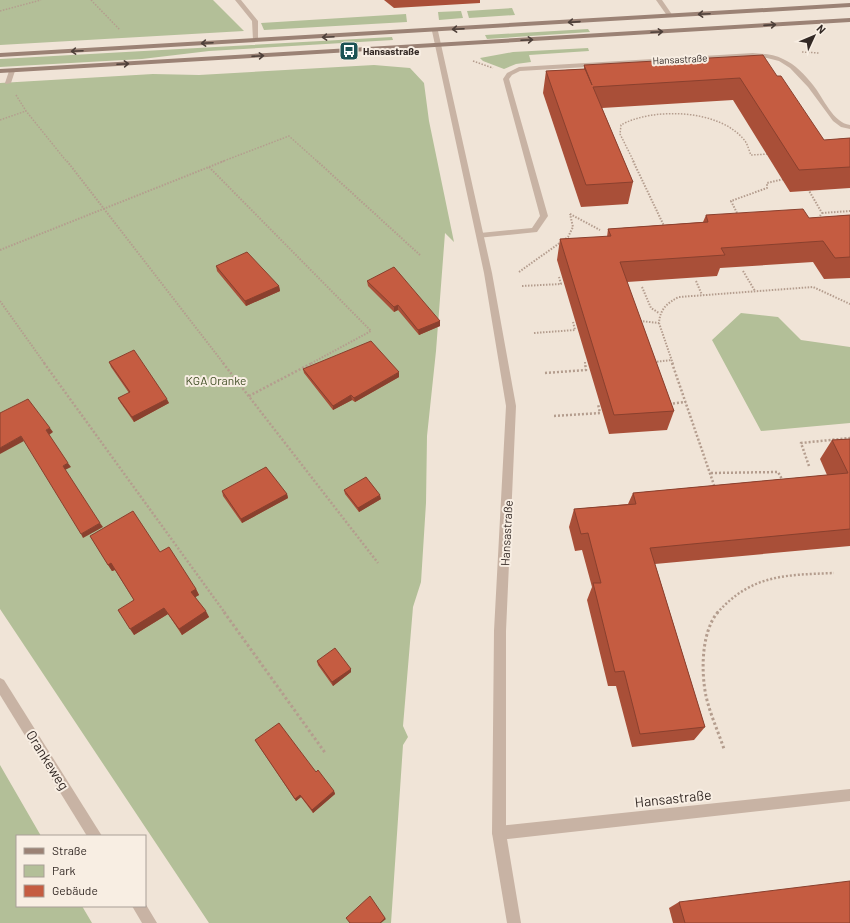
<svg xmlns="http://www.w3.org/2000/svg" width="850" height="923" font-family="Barlow,sans-serif">
  <style>
    .green { fill: #b3bf98 }
    .lines { fill: none; stroke-linecap: round; stroke-linejoin: round }
    .path-far3 { stroke: #b49d8e; stroke-width: 1.5; stroke-dasharray: 1.5 1.5; stroke-linecap: butt }
    .path-far2 { stroke: #b49d8e; stroke-width: 2; stroke-dasharray: 1.5 1.5; stroke-linecap: butt }
    .path-far1 { stroke: #b49d8e; stroke-width: 2.5; stroke-dasharray: 2 2; stroke-linecap: butt }
    .path { stroke: #b49d8e; stroke-width: 3; stroke-dasharray: 2.5 2.5; stroke-linecap: butt }
    .service { fill: #c8b3a4; fill-rule: evenodd }
    .minor { fill: #c8b3a4; fill-rule: evenodd }
    .secondary { fill: #9b8275; fill-rule: evenodd }
    .wall { fill: #a94f38 }
    .shaded-wall { fill: #8a402e }
    .building { fill: #c55c41; stroke: #8a402e }
    .oneway { stroke: #4d3f39 }
    .labels { text-anchor: middle; dominant-baseline: central; stroke-width: 4; stroke-linejoin: round; paint-order: stroke }
    .far-poi-label { font-size: 10px; font-weight: bold; fill: #332925; stroke: #f8eee3; text-anchor: start }
    .far-street-label { font-size: 10px; fill: #332925; stroke: #f8eee3 }
    .park-label { font-size: 12px; fill: #445129; stroke: #f8eee3 }
    .street-label { font-size: 12px; fill: #332925; stroke: #f8eee3 }
    .near-street-label { font-size: 14px; fill: #332925; stroke: #f8eee3 }
  </style>
  <rect width="100%" height="100%" fill="#f0e4d7"/>
  <g class="green">
    <polygon points="0,0 213,0 244,31 0,45"/>
    <polygon points="512,8 515,15 469,18 467,11"/>
    <polygon points="461,11 463,18 439,20 438,12"/>
    <polygon points="406,14 407,22 264,30 261,23"/>
    <polygon points="588,29 590,32 487,39 485,35"/>
    <polygon points="392,37 393,40 209,51 142,59 0,67 0,59"/>
    <polygon points="588,48 589,51 529,55 531,62 516,64 504,69 483,61 480,58 513,52"/>
    <polygon points="374,65 410,68 424,83 429,121 454,242 445,233 436,351 427,436 426,503 421,582 413,607 403,726 408,737 403,745 391,923 209,923 0,609 0,83 153,74 199,75"/>
    <polygon points="741,313 778,317 801,340 850,347 850,423 761,431 712,340"/>
    <polygon points="0,765 41,836 17,836 17,906 82,906 92,923 0,923"/>
  </g>
  <g class="lines">
    <g class="path-far3">
      <polyline points="91,0 120,30"/>
      <polyline points="0,11 41,0"/>
      <polyline points="802,52 819,53"/>
      <polyline points="473,61 493,68"/>
      <polyline points="16,95 26,111 67,162"/>
      <polyline points="0,120 26,111"/>
      <polyline points="221,162 289,136 318,162"/>
      <path d="M634 162 620 134 621 125C653 107 721 109 745 141 748 145 749 151 751 155L769 154"/>
    </g>
    <g class="path-far2">
      <polyline points="67,161 224,364"/>
      <polyline points="317,161 420,255"/>
      <polyline points="633,161 665,228"/>
      <polyline points="209,167 371,331 310,364"/>
      <polyline points="808,189 822,213 820,216"/>
      <polyline points="737,213 731,201 767,188 767,183 784,179"/>
      <polyline points="822,213 850,211"/>
      <polyline points="570,214 600,230"/>
      <polyline points="0,250 224,161"/>
      <polyline points="743,271 755,291"/>
      <polyline points="519,272 568,237 573,227 570,214"/>
      <polyline points="696,281 702,295"/>
      <polyline points="522,286 561,284 559,277"/>
      <polyline points="642,287 651,308 659,313"/>
      <polyline points="0,301 45,364"/>
      <polyline points="640,321 659,323"/>
      <polyline points="534,333 575,330 573,322"/>
      <polyline points="585,362 585,364"/>
      <polyline points="654,362 672,360"/>
      <path d="M673 364 659 323C660 309 667 303 679 297L813 287 850 304"/>
    </g>
    <g class="path-far1">
      <polyline points="44,363 225,613"/>
      <polyline points="223,363 378,563"/>
      <polyline points="672,363 715,488"/>
      <polyline points="545,373 586,370 585,363"/>
      <polyline points="249,396 312,363"/>
      <polyline points="669,404 686,402"/>
      <polyline points="554,416 600,413 598,404"/>
      <polyline points="809,466 801,443 850,438"/>
      <polyline points="711,473 778,472 783,481"/>
      <path d="M717 613C752 574 786 575 834 573"/>
    </g>
    <g class="path">
      <polyline points="224,612 326,754"/>
      <path d="M718 612C701 632 701 672 706 696 710 714 718 731 724 749"/>
    </g>
    <g class="service">
      <path d="M753 53C763 54 774 54 783 59 795 64 805 75 813 85 823 97 833 123 850 125V129L841 127 833 121 808 87 790 68 779 61 767 58 753 57 520 71 512 75 509 79 548 216 537 232 477 238V234L480 233 532 228 540 216 503 79 507 73 519 67Z"/>
      <polygon points="12,69 15,71 11,83 6,84 5,83 9,71"/>
      <polygon points="850,789 850,801 499,840 494,838 492,833 494,828 499,826"/>
    </g>
    <g class="minor">
      <polygon points="235,0 241,0 258,21 258,41 253,40 252,21"/>
      <polygon points="656,0 662,0 673,16 672,17 668,17"/>
      <polygon points="435,29 438,31 492,273 516,406 506,631 506,833 521,923 507,923 492,833 494,631 506,406 484,273 432,31"/>
      <polygon points="0,678 4,680 102,836 87,836 0,695"/>
      <polygon points="145,903 157,923 142,923 132,906 145,906"/>
    </g>
    <g class="secondary">
      <polygon points="850,3 850,7 0,57 0,53"/>
      <polygon points="850,18 850,22 0,73 0,69"/>
    </g>
  </g>
  <g class="wall">
    <polygon points="384,0 480,0 480,3 394,8"/>
    <polygon points="584,65 777,76 824,140 850,138 850,188 790,192 733,100 602,108 633,182 628,204 581,207 543,93 546,71 584,69"/>
    <polygon points="706,215 809,218 850,215 850,278 824,279 813,262 720,268 717,276 627,282 674,411 667,430 609,434 557,260 560,239 607,237 608,229 703,222"/>
    <polygon points="216,266 279,286 280,291 246,306 217,271"/>
    <polygon points="367,281 440,321 440,326 419,335 398,310 394,312 368,286"/>
    <polygon points="109,362 169,403 134,422 120,402 118,398 129,393 111,367"/>
    <polygon points="303,369 399,377 355,402 352,400 333,410 304,373"/>
    <polygon points="850,439 850,546 655,564 705,727 694,740 632,747 616,686 608,686 587,600 592,587 582,550 575,551 569,527 574,509 628,504 633,493 827,475 820,459 832,440"/>
    <polygon points="344,490 381,499 359,512 345,494"/>
    <polygon points="222,491 287,494 288,498 242,523 223,496"/>
    <polygon points="90,536 160,552 196,589 199,595 195,597 209,617 182,635 168,614 134,635 134,600 115,570 112,571"/>
    <polygon points="317,661 351,669 351,672 333,686 318,665"/>
    <polygon points="255,740 316,772 334,791 335,794 313,813 301,797 296,801"/>
    <polygon points="679,902 850,923 673,923 669,908"/>
  </g>
  <g class="shaded-wall">
    <polygon points="279,286 280,291 246,306 245,301"/>
    <polygon points="398,305 398,310 394,312 394,307"/>
    <polygon points="440,321 440,326 419,335 418,330"/>
    <polygon points="399,372 399,377 355,402 354,398"/>
    <polygon points="351,395 352,400 333,410 333,406"/>
    <polygon points="167,399 169,403 134,422 132,417"/>
    <polygon points="50,428 53,432 49,435 46,430"/>
    <polygon points="21,436 24,441 0,454 0,448"/>
    <polygon points="68,463 71,467 65,470 63,466"/>
    <polygon points="287,494 288,498 242,523 241,519"/>
    <polygon points="380,495 381,499 359,512 358,508"/>
    <polygon points="100,523 103,527 83,538 81,534"/>
    <polygon points="111,563 115,570 112,571 108,565"/>
    <polygon points="196,589 199,595 194,598 191,592"/>
    <polygon points="164,608 168,614 134,635 130,629"/>
    <polygon points="206,611 209,617 182,635 179,629"/>
    <polygon points="351,669 351,672 333,686 332,682"/>
    <polygon points="334,791 335,794 313,813 312,810"/>
    <polygon points="300,795 301,797 296,801 295,799"/>
    <polygon points="385,918 386,919 381,923 380,923"/>
  </g>
  <g class="building">
    <polygon points="763,55 777,76 781,76 824,140 850,138 850,167 799,170 740,78 593,87 633,182 586,185 546,71 585,69 592,85 584,65"/>
    <polygon points="803,209 809,218 850,215 850,257 835,258 823,241 721,248 725,255 620,262 674,411 614,415 560,239 611,236 608,229 708,222 706,215"/>
    <polygon points="247,252 279,286 245,301 216,266"/>
    <polygon points="394,267 440,321 418,330 398,305 394,307 367,281"/>
    <polygon points="371,341 399,372 354,398 351,395 333,406 303,369"/>
    <polygon points="134,350 167,399 132,417 118,398 130,392 109,362"/>
    <polygon points="28,399 50,428 46,430 68,463 63,466 100,523 81,534 21,436 0,448 0,413"/>
    <polygon points="850,439 850,529 650,548 705,727 640,734 624,671 615,672 593,583 601,583 588,533 581,534 574,509 636,504 633,493 848,473 832,440"/>
    <polygon points="266,467 287,494 241,519 222,491"/>
    <polygon points="366,477 380,495 358,508 344,490"/>
    <polygon points="133,511 160,552 169,547 196,589 191,592 206,611 179,629 164,608 130,629 118,610 134,600 111,563 108,565 90,536"/>
    <polygon points="335,648 351,669 332,682 317,661"/>
    <polygon points="279,723 316,772 318,770 334,791 312,810 300,795 295,799 255,740"/>
    <polygon points="850,881 850,923 685,923 679,902"/>
    <polygon points="370,896 385,918 380,923 350,923 346,918"/>
  </g>
  <defs><path id="oneway-shaft" d="M-6 0H5M1.5-3L5.5 0L1.5 3" fill="none" stroke-width="1.6" stroke-linecap="round" stroke-linejoin="round"/></defs>
  <g class="oneway">
    <use href="#oneway-shaft" transform="translate(704 14) rotate(177)"/>
    <use href="#oneway-shaft" transform="translate(574 22) rotate(176)"/>
    <use href="#oneway-shaft" transform="translate(770 25) rotate(-4)"/>
    <use href="#oneway-shaft" transform="translate(458 29) rotate(177)"/>
    <use href="#oneway-shaft" transform="translate(657 32) rotate(-3)"/>
    <use href="#oneway-shaft" transform="translate(328 37) rotate(177)"/>
    <use href="#oneway-shaft" transform="translate(527 40) rotate(-3)"/>
    <use href="#oneway-shaft" transform="translate(207 43) rotate(177)"/>
    <use href="#oneway-shaft" transform="translate(77 51) rotate(177)"/>
    <use href="#oneway-shaft" transform="translate(258 56) rotate(-3)"/>
    <use href="#oneway-shaft" transform="translate(123 64) rotate(-3)"/>
  </g>
  <defs>
    <g id="bus-square" transform="scale(1)"><rect x="-9" y="-9" width="18" height="18" rx="4" fill="#1c5254" stroke="#f8eee3"/><path d="M-5-6H5V4H4V6H2V4H-2V6H-4V4H-5ZM-3.5-4V0h7V-4ZM-3.5 1.2v1.5H-2V1.2ZM2 1.2v1.5H3.5V1.2Z" fill="#fff"/></g>
  </defs>
  <g fill-rule="evenodd">
    <use href="#bus-square" x="349" y="51"/>
  </g>
  <g class="labels">
    <g class="far-poi-label">
      <text x="363" y="51">Hansastraße</text>
    </g>
    <g class="far-street-label">
      <text transform="translate(680 59) rotate(-3)">Hansastraße</text>
    </g>
    <g class="park-label">
      <text x="216" y="380">KGA Oranke</text>
    </g>
    <g class="street-label">
      <text transform="translate(506 533) rotate(-87)">Hansastraße</text>
    </g>
    <g class="near-street-label">
      <text transform="translate(48 760) rotate(58)">Orankeweg</text>
      <text transform="translate(673 798) rotate(-6)">Hansastraße</text>
    </g>
  </g>
  <rect x="16" y="835" width="130" height="72" fill="#f8eee3" stroke="#a99f97"/>
  <rect x="24" y="848" width="20" height="6" fill="#9b8275" stroke="#a99f97"/>
  <text x="52" y="855" font-size="12" fill="#332925">Straße</text>
  <rect x="24" y="865" width="20" height="12" fill="#b3bf98" stroke="#a99f97"/>
  <text x="52" y="875" font-size="12" fill="#332925">Park</text>
  <rect x="24" y="885" width="20" height="12" fill="#c55c41" stroke="#a99f97"/>
  <text x="52" y="895" font-size="12" fill="#332925">Gebäude</text>
  <g transform="translate(814 36) rotate(46)" stroke="#f8eee3" stroke-width="3" paint-order="stroke">
  <path d="M0-3L7 15L0 10L-7 15Z" fill="#332925"/>
  <text y="-6" font-size="11" font-weight="bold" text-anchor="middle" fill="#332925">N</text>
  </g>
</svg>
